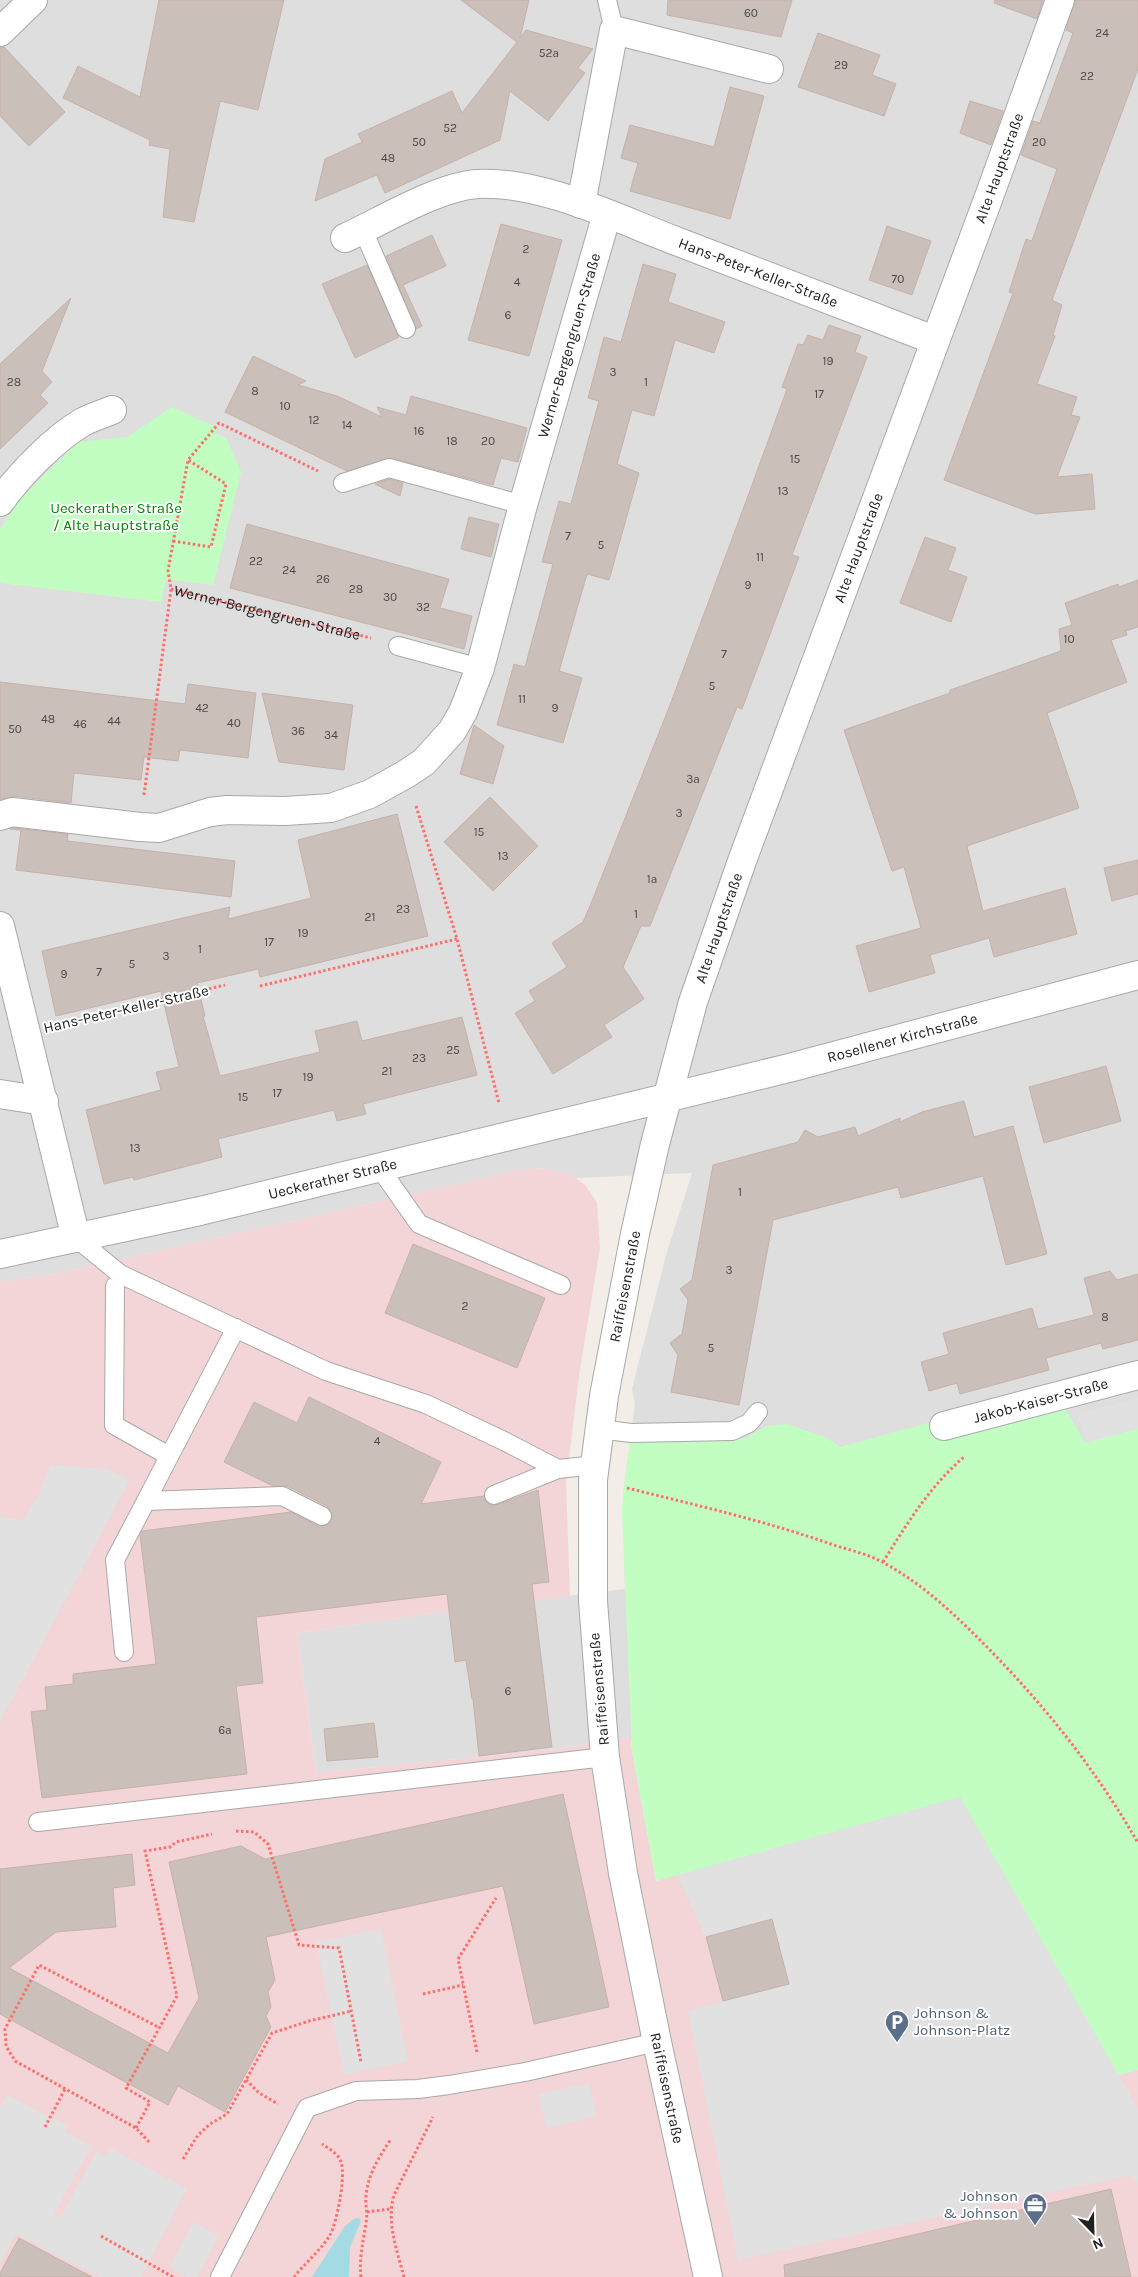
<svg xmlns="http://www.w3.org/2000/svg" width="1138" height="2277" font-family="Karla,sans-serif">
  <style>
    .residential { fill: #dfdede }
    .commercial { fill: #f3d5d7 }
    .park { fill: #c2fec2 }
    .parking { fill: #e1e1e1 }
    .water { fill: #a4dae3 }
    .building { fill: #cabfb9; stroke: #c5b2a8 }
    .lines { fill: none; stroke-linecap: round; stroke-linejoin: round }
    .service-casing { stroke: #a8a8a8; stroke-width: 20 }
    .minor-casing { stroke: #a8a8a8; stroke-width: 30 }
    .tertiary-casing { stroke: #a8a8a8; stroke-width: 30 }
    .path { stroke: #ff6e6b; stroke-width: 3; stroke-dasharray: 2.5 2.5; stroke-linecap: butt }
    .service { stroke: #fff; stroke-width: 18 }
    .minor { stroke: #fff; stroke-width: 28 }
    .tertiary { stroke: #fff; stroke-width: 28 }
    .labels { text-anchor: middle; dominant-baseline: central; stroke-width: 4; stroke-linejoin: round; paint-order: stroke }
    .number-label { font-size: 12px; fill: #4b4847 }
    .street-label { font-size: 15px; fill: #212121; stroke: #fff }
    .park-label { font-size: 15px; fill: #048504; stroke: #fff }
    .service-label { font-size: 15px; fill: #4e5e75; stroke: #fff; text-anchor: start }
  </style>
  <rect width="100%" height="100%" fill="#f2ede7"/>
  <polygon class="residential" points="0,0 1138,0 1138,2070 661,1880 631,1737 558,1749 316,1773 297,1633 460,1609 625,1589 623,1494 635,1404 632,1389 666,1255 692,1173 576,1178 561,1172 540,1168 516,1171 54,1274 0,1282"/>
  <polygon class="commercial" points="540,1168 561,1172 576,1178 586,1186 597,1203 600,1248 579,1376 566,1483 570,1596 460,1609 297,1633 316,1773 558,1749 631,1737 632,1751 656,1881 960,1797 1118,2075 1138,2070 1138,2277 0,2277 0,1282 54,1274 516,1171"/>
  <g class="park">
    <polygon points="172,407 218,428 215,433 226,438 241,472 213,585 166,579 161,602 0,583 0,529 20,499 78,442 127,437"/>
    <polygon points="1050,1405 1065,1409 1085,1442 1138,1429 1138,2070 1118,2075 960,1797 656,1881 632,1751 622,1512 623,1494 630,1442 731,1441 746,1438 766,1426 787,1424 827,1438 840,1447 928,1423 942,1437"/>
  </g>
  <g class="parking">
    <polygon points="1138,1398 1138,1429 1085,1443 1078,1414"/>
    <polygon points="50,1465 107,1469 130,1480 0,1722 0,1516 22,1521 39,1494"/>
    <polygon points="960,1797 1138,2109 1138,2184 1130,2175 738,2260 688,2011 756,1992 772,1919 706,1937 677,1875"/>
    <polygon points="381,1929 408,2061 344,2075 316,1942"/>
    <polygon points="589,2083 597,2116 547,2128 538,2094"/>
    <polygon points="7,2095 67,2126 65,2132 91,2146 54,2214 60,2218 97,2151 106,2156 110,2148 187,2189 141,2277 99,2277 16,2234 0,2264 0,2107"/>
    <polygon points="193,2222 219,2236 197,2277 187,2277 169,2267"/>
  </g>
  <polygon class="water" points="359,2218 361,2221 350,2247 349,2277 312,2277 345,2226 354,2219"/>
  <g class="building">
    <polygon points="159,0 284,0 258,110 220,101 194,222 163,217 170,149 149,145 150,140 63,98 78,66 140,97"/>
    <polygon points="461,0 529,0 520,38 526,30 593,49 578,68 585,73 548,121 510,91 500,140 385,193 377,175 315,201 325,159 362,142 358,134 452,91 462,113 517,42"/>
    <polygon points="668,0 792,0 781,37 667,15"/>
    <polygon points="995,0 1043,0 1037,19 994,3"/>
    <polygon points="1075,0 1138,0 1138,69 1052,300 1062,305 1053,335 1055,336 1037,384 1077,397 1071,415 1080,417 1057,477 1092,474 1095,509 1035,514 944,480 1013,293 1009,292 1026,239 1032,241 1057,169 1021,155 1033,121 1040,123 1073,33 1066,30"/>
    <polygon points="818,33 880,55 872,75 896,84 884,116 798,87"/>
    <polygon points="0,47 4,47 65,112 29,146 0,116"/>
    <polygon points="730,87 764,96 730,219 630,191 638,163 621,158 630,125 714,147"/>
    <polygon points="970,101 1003,111 991,145 960,133"/>
    <polygon points="501,224 562,240 529,356 468,340"/>
    <polygon points="887,226 931,241 912,295 869,280"/>
    <polygon points="432,235 446,266 403,285 422,326 416,329 386,256"/>
    <polygon points="643,264 676,274 668,302 725,322 714,353 675,340 654,416 632,410 617,464 639,473 609,580 587,574 559,671 582,678 563,743 497,725 514,664 525,667 553,564 542,562 559,501 571,504 599,401 588,398 604,337 621,342"/>
    <polygon points="367,265 399,337 355,358 322,284"/>
    <polygon points="71,298 42,371 52,382 40,395 48,403 0,449 0,364"/>
    <polygon points="829,325 861,336 855,352 867,357 792,555 799,557 742,709 737,707 650,926 641,926 623,967 644,999 604,1025 612,1037 553,1074 515,1013 535,1001 529,991 567,967 552,943 583,922 590,906 670,705 748,496 787,389 782,387 798,344 803,345 808,335 823,340"/>
    <polygon points="253,356 306,381 298,385 337,396 382,417 377,407 406,415 411,396 527,428 518,462 501,458 493,485 391,458 347,471 225,412"/>
    <polygon points="389,479 403,483 400,496 375,484"/>
    <polygon points="469,517 499,524 491,557 461,549"/>
    <polygon points="247,524 449,579 440,608 472,616 464,649 230,588"/>
    <polygon points="925,537 956,548 948,570 967,577 951,622 900,603"/>
    <polygon points="1138,580 1138,627 1126,631 1127,635 1111,640 1127,682 1047,713 1079,808 967,846 983,911 1065,888 1077,934 994,957 989,938 930,955 935,973 869,992 856,946 921,928 904,867 892,871 844,730 950,693 950,690 1061,651 1059,629 1072,625 1065,603 1118,584 1119,587"/>
    <polygon points="0,682 185,704 188,684 256,693 248,758 180,750 178,761 144,757 141,780 74,773 71,803 14,796 0,800"/>
    <polygon points="262,693 353,705 344,770 279,762"/>
    <polygon points="474,725 504,746 493,784 460,774"/>
    <polygon points="490,797 538,846 493,891 444,842"/>
    <polygon points="397,814 428,936 260,977 258,969 197,983 205,1016 203,1016 220,1076 320,1052 315,1031 357,1021 362,1041 462,1017 477,1075 363,1104 366,1114 337,1121 334,1110 218,1139 222,1157 134,1180 133,1177 104,1184 86,1110 161,1090 156,1072 179,1067 161,991 56,1016 42,951 230,907 228,919 311,898 298,840"/>
    <polygon points="14,828 68,834 67,841 235,861 231,897 16,870 21,830 10,829"/>
    <polygon points="1138,860 1138,894 1112,901 1104,868"/>
    <polygon points="1106,1066 1121,1121 1044,1143 1029,1087"/>
    <polygon points="964,1101 974,1137 1013,1126 1047,1254 1006,1265 983,1176 901,1198 898,1187 773,1220 739,1405 671,1392 678,1355 670,1343 682,1334 688,1300 680,1289 692,1280 713,1165 798,1142 805,1130 818,1137 855,1127 858,1136 900,1118 900,1122 922,1112"/>
    <polygon points="413,1244 545,1298 517,1368 385,1313"/>
    <polygon points="1110,1271 1117,1280 1138,1274 1138,1340 1103,1349 1101,1343 1046,1358 1049,1370 960,1394 957,1383 929,1391 921,1362 949,1354 943,1333 1032,1308 1038,1329 1094,1315 1084,1278"/>
    <polygon points="309,1397 441,1462 421,1504 484,1496 487,1503 493,1506 538,1490 549,1582 532,1584 552,1747 479,1756 473,1699 472,1699 466,1660 455,1662 447,1594 256,1617 263,1683 236,1686 247,1774 42,1798 31,1712 47,1710 45,1687 73,1684 73,1674 156,1664 140,1535 142,1531 291,1512 318,1526 323,1527 331,1521 333,1515 327,1506 287,1486 273,1486 224,1462 254,1402 297,1423"/>
    <polygon points="374,1723 378,1757 327,1761 324,1729"/>
    <polygon points="563,1794 609,2007 534,2024 503,1886 266,1937 275,1980 268,1992 271,2007 266,2016 271,2027 225,2112 178,2086 168,2105 0,2014 0,1869 132,1854 135,1885 113,1888 116,1927 56,1932 9,1968 168,2053 199,1998 169,1862 241,1846 265,1859"/>
    <polygon points="772,1919 789,1984 723,2001 706,1937"/>
    <polygon points="1111,2189 1131,2277 785,2277 784,2265"/>
    <polygon points="19,2238 92,2277 0,2277 0,2273"/>
  </g>
  <g class="lines">
    <g class="service-casing">
      <g id="service">
        <polyline points="607,0 614,30"/>
        <polyline points="363,230 406,329"/>
        <polyline points="343,483 389,468 523,505"/>
        <polyline points="398,646 480,668"/>
        <polyline points="379,1167 419,1224 561,1285"/>
        <polyline points="76,1238 120,1274 326,1371 426,1404 506,1442 558,1469"/>
        <polyline points="115,1286 114,1425 169,1456"/>
        <polyline points="236,1328 146,1501 282,1496 322,1516"/>
        <polyline points="599,1429 631,1433 732,1431 749,1423 758,1412"/>
        <polyline points="494,1495 558,1469 595,1465"/>
        <polyline points="124,1652 115,1560 146,1501"/>
        <polyline points="38,1822 605,1757"/>
        <polyline points="220,2277 307,2108 356,2091 418,2089 449,2085 525,2072 657,2042"/>
      </g>
    </g>
    <g class="minor-casing">
      <g id="minor">
        <polyline points="581,204 614,30 769,69"/>
        <path id="s2" d="M345 238C382 221 437 187 477 184 540 180 618 219 676 241 762 274 848 307 934 340"/>
        <path d="M0 502C19 475 55 438 83 422 92 417 103 414 112 410"/>
        <path id="s3" d="M0 816 12 812 140 827 159 828 210 812 227 810 285 811 331 808 370 794 406 774 424 762 452 731 463 712 480 668 523 505 607 214"/>
        <polyline points="0,926 76,1238"/>
        <polyline points="0,1094 44,1101"/>
        <path id="s4" d="M944 1426 1138 1375"/>
        <path id="s5" d="M708 2277 657 2042 623 1873 605 1757 593 1601V1480L604 1396 635 1234 655 1144 693 1002 742 861 990 194 1060 0"/>
      </g>
    </g>
    <g class="tertiary-casing">
      <g id="tertiary">
        <polyline points="0,32 33,0"/>
        <path id="s6" d="M0 1254 200 1211 789 1068 1138 975"/>
      </g>
    </g>
    <g class="path">
      <polyline points="173,541 211,547 226,484 188,460"/>
      <path id="s1" d="M171 589 371 638"/>
      <polyline points="144,795 171,589 168,571 188,460 219,423 318,471"/>
      <polyline points="416,806 457,939 499,1103"/>
      <polyline points="260,986 457,939"/>
      <polyline points="58,1024 225,985"/>
      <path d="M627 1488C696 1505 765 1521 831 1544 848 1550 869 1554 884 1563 921 1583 952 1612 981 1641 1042 1702 1095 1768 1138 1843"/>
      <path d="M883 1562C907 1524 929 1487 964 1457"/>
      <polyline points="236,1831 254,1832 268,1844 299,1945 339,1948 361,2062"/>
      <polyline points="423,1994 463,1985"/>
      <polyline points="477,2052 458,1959 496,1898"/>
      <polyline points="246,2080 259,2093 278,2104"/>
      <polyline points="45,2127 65,2089"/>
      <polyline points="136,2128 150,2102 126,2088 177,1996 145,1851 170,1847 176,1842 212,1834"/>
      <polyline points="149,2142 136,2128 15,2061 6,2046 5,2029 39,1965 160,2028"/>
      <polyline points="183,2159 198,2135 210,2124 227,2114 272,2033 309,2021 352,2011"/>
      <polyline points="367,2212 390,2209"/>
      <polyline points="101,2236 173,2277"/>
      <path d="M294 2277C305 2263 321 2250 330 2235 337 2222 346 2176 341 2162 338 2153 329 2149 322 2144"/>
      <path d="M361 2277C359 2258 363 2242 366 2223 368 2213 365 2205 366 2196 368 2174 379 2157 391 2139"/>
      <path d="M404 2277C397 2250 386 2222 394 2195L433 2117"/>
    </g>
    <use href="#service" class="service"/>
    <use href="#minor" class="minor"/>
    <use href="#tertiary" class="tertiary"/>
  </g>
  <defs>
    <g id="parking-pin" transform="scale(1.25)"><path d="M0 17L-7.5 6A9.5 9.5 0 1 1 7.5 6Z" fill="#5c6f8a" stroke="#fff"/><path d="M-3.5-5.5H1a3.5 3.5 0 0 1 0 7H-1V5.5H-3.5ZM-1-3.4V-.6H.8a1.4 1.4 0 0 0 0-2.8Z" fill="#fff"/></g>
    <g id="office-pin" transform="scale(1.25)"><path d="M0 17L-7.5 6A9.5 9.5 0 1 1 7.5 6Z" fill="#5c6f8a" stroke="#fff"/><path d="M-6-3h4V-5.5h4V-3h4V5H-6ZM-1-4.5V-3h2v-1.5ZM-6 0V1H6V0Z" fill="#fff"/></g>
  </defs>
  <g fill-rule="evenodd">
    <use href="#parking-pin" x="897" y="2022"/>
    <use href="#office-pin" x="1035" y="2205"/>
  </g>
  <g class="labels">
    <g class="number-label">
      <text x="751" y="13">60</text>
      <text x="1102" y="33">24</text>
      <text x="549" y="53">52a</text>
      <text x="841" y="65">29</text>
      <text x="1087" y="76">22</text>
      <text x="450" y="128">52</text>
      <text x="419" y="142">50</text>
      <text x="1039" y="142">20</text>
      <text x="388" y="158">48</text>
      <text x="526" y="249">2</text>
      <text x="898" y="279">70</text>
      <text x="517" y="282">4</text>
      <text x="508" y="315">6</text>
      <text x="828" y="361">19</text>
      <text x="613" y="372">3</text>
      <text x="14" y="382">28</text>
      <text x="646" y="382">1</text>
      <text x="255" y="391">8</text>
      <text x="819" y="394">17</text>
      <text x="285" y="406">10</text>
      <text x="314" y="420">12</text>
      <text x="347" y="425">14</text>
      <text x="419" y="431">16</text>
      <text x="452" y="441">18</text>
      <text x="488" y="441">20</text>
      <text x="795" y="459">15</text>
      <text x="783" y="491">13</text>
      <text x="568" y="536">7</text>
      <text x="601" y="545">5</text>
      <text x="760" y="557">11</text>
      <text x="256" y="561">22</text>
      <text x="289" y="570">24</text>
      <text x="323" y="579">26</text>
      <text x="748" y="585">9</text>
      <text x="356" y="589">28</text>
      <text x="390" y="597">30</text>
      <text x="423" y="607">32</text>
      <text x="1069" y="639">10</text>
      <text x="724" y="654">7</text>
      <text x="712" y="686">5</text>
      <text x="522" y="699">11</text>
      <text x="202" y="708">42</text>
      <text x="555" y="708">9</text>
      <text x="48" y="719">48</text>
      <text x="114" y="721">44</text>
      <text x="234" y="723">40</text>
      <text x="80" y="724">46</text>
      <text x="15" y="729">50</text>
      <text x="298" y="731">36</text>
      <text x="331" y="735">34</text>
      <text x="693" y="779">3a</text>
      <text x="679" y="813">3</text>
      <text x="479" y="832">15</text>
      <text x="503" y="856">13</text>
      <text x="652" y="879">1a</text>
      <text x="403" y="909">23</text>
      <text x="636" y="914">1</text>
      <text x="370" y="917">21</text>
      <text x="303" y="933">19</text>
      <text x="269" y="942">17</text>
      <text x="200" y="949">1</text>
      <text x="166" y="956">3</text>
      <text x="132" y="964">5</text>
      <text x="99" y="972">7</text>
      <text x="64" y="974">9</text>
      <text x="453" y="1050">25</text>
      <text x="419" y="1058">23</text>
      <text x="387" y="1071">21</text>
      <text x="308" y="1077">19</text>
      <text x="277" y="1093">17</text>
      <text x="243" y="1097">15</text>
      <text x="135" y="1148">13</text>
      <text x="740" y="1192">1</text>
      <text x="729" y="1270">3</text>
      <text x="465" y="1306">2</text>
      <text x="1105" y="1317">8</text>
      <text x="711" y="1348">5</text>
      <text x="377" y="1441">4</text>
      <text x="508" y="1691">6</text>
      <text x="225" y="1730">6a</text>
    </g>
    <g class="street-label">
      <text stroke="none"><textPath href="#s5" startOffset="2185">Alte Hauptstraße</textPath></text>
      <text stroke="none"><textPath href="#s2" startOffset="440">Hans-Peter-Keller-Straße</textPath></text>
      <text stroke="none"><textPath href="#s3" startOffset="885">Werner-Bergengruen-Straße</textPath></text>
      <text stroke="none"><textPath href="#s5" startOffset="1780">Alte Hauptstraße</textPath></text>
      <text stroke="none"><textPath href="#s1" startOffset="99">Werner-Bergengruen-Straße</textPath></text>
      <text stroke="none"><textPath href="#s5" startOffset="1375">Alte Hauptstraße</textPath></text>
      <text transform="translate(126 1009) rotate(-13)">Hans-Peter-Keller-Straße</text>
      <text stroke="none"><textPath href="#s6" startOffset="928">Rosellener Kirchstraße</textPath></text>
      <text stroke="none"><textPath href="#s6" startOffset="341">Ueckerather Straße</textPath></text>
      <text stroke="none"><textPath href="#s5" startOffset="1004">Raiffeisenstraße</textPath></text>
      <text stroke="none"><textPath href="#s4" startOffset="100">Jakob-Kaiser-Straße</textPath></text>
      <text transform="translate(599 1689) rotate(-95)">Raiffeisenstraße</text>
      <text transform="translate(667 2088) rotate(78)">Raiffeisenstraße</text>
    </g>
    <g class="park-label">
      <text x="116" y="508">Ueckerather Straße<tspan x="116" dy="17">/ Alte Hauptstraße</tspan></text>
    </g>
    <g class="service-label">
      <text x="914" y="2013">Johnson &amp;<tspan x="914" dy="17">Johnson-Platz</tspan></text>
      <text x="1018" y="2196" text-anchor="end">Johnson<tspan x="1018" dy="17">&amp; Johnson</tspan></text>
    </g>
  </g>
  <g transform="translate(1093 2232) rotate(157)" stroke="#ffffff" stroke-width="4" paint-order="stroke">
  <path d="M0-4L9 19L0 12L-9 19Z" fill="#212121"/>
  <text y="-8" font-size="14" font-weight="bold" text-anchor="middle" fill="#212121">N</text>
  </g>
</svg>
